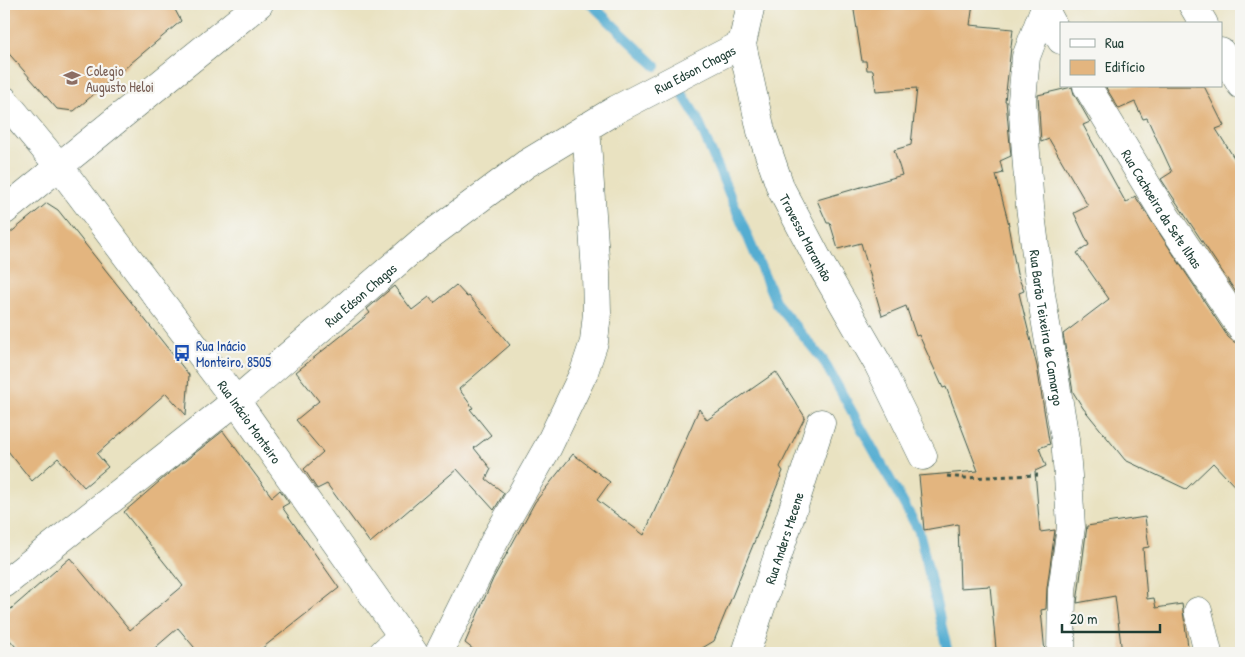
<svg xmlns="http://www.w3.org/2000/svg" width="1245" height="657" font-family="'Patrick Hand',sans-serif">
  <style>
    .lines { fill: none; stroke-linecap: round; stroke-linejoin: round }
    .stream { stroke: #54add1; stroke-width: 10 }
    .building { fill: #e3b57f }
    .minor-casing { stroke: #3d5649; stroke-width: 29 }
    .path { stroke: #3d5649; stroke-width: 3; stroke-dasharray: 4 4; stroke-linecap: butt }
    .minor { stroke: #fff; stroke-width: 28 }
    .labels { text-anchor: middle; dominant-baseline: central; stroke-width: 4.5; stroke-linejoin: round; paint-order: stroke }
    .street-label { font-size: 14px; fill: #1f3d34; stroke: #f6f6f2 }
    .education-label { font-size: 14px; fill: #785e54; stroke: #f6f6f2; text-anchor: start }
    .transit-label { font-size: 14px; fill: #164399; stroke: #f6f6f2; text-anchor: start }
  </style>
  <rect width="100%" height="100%" fill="#f6f6f2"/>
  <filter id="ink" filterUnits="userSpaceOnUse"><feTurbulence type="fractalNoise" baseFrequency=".02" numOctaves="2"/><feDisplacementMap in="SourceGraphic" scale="10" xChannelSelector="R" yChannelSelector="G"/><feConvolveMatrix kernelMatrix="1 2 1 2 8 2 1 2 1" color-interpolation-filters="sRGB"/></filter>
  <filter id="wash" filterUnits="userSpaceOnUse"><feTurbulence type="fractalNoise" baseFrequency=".0096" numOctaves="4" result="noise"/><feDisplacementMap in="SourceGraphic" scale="20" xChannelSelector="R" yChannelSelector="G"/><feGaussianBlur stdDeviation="1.12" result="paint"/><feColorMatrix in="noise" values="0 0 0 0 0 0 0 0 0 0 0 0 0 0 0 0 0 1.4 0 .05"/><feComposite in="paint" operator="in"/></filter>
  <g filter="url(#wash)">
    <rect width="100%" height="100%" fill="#e9e2c1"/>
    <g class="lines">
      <g class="stream">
        <polyline points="591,4 656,66"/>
        <polyline points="680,90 696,116 776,303 823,360 919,531 948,653"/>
      </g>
    </g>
    <g id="blocks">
      <g class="building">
        <polygon points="4,4 172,4 181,21 74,111 57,109 4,48"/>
        <polygon points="853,4 973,4 970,25 1013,29 1005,101 1006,101 1011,156 1000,161 1003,173 996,175 1009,225 1008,225 1017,274 1024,291 1019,293 1037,366 1049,441 1050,444 1039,448 1046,466 1035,471 1040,532 1055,530 1047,588 1046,609 1041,610 1045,653 1005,653 1004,649 996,649 990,586 960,588 958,524 924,530 919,476 978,471 946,387 943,388 919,335 916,336 906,306 882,316 861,243 838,249 830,223 827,223 817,200 902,175 894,150 911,145 917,88 876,91 873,70 867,70 866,61 862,61"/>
        <polygon points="1105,86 1204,86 1224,126 1216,129 1241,169 1241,300 1161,179 1172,172 1147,118 1143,119 1135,102 1119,109"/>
        <polygon points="1072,87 1074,94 1090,122 1083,125 1126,203 1135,196 1228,337 1234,342 1241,343 1241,493 1213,463 1186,489 1125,460 1083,408 1073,392 1063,334 1109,299 1077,253 1089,245 1074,213 1088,206 1049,139 1041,142 1038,95"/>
        <polygon points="47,203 58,210 189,375 186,415 166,393 97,454 108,467 84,487 58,458 32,481 4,446 4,238"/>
        <polygon points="456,285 467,297 469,296 510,345 459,389 473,408 470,409 491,435 474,448 491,469 486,479 504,493 494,510 457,469 370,543 327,484 317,489 304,469 323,452 296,420 319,401 296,372 370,313 367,309 394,286 412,310 429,297 434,303"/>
        <polygon points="776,372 805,417 780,467 783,471 714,641 694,653 478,653 465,643 493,579 535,502 573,454 610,482 597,500 644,535 699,409 707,420"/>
        <polygon points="223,431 272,497 280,490 289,503 282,507 339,588 256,653 199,653 178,628 149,653 21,653 4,633 4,615 70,558 130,630 183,586 124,512 167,475"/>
        <polygon points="1145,517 1149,547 1143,548 1147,599 1154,598 1156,608 1182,604 1189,653 1122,653 1115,596 1077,603 1087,526"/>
      </g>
    </g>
  </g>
  <g filter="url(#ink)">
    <use href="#blocks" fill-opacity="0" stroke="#3d5649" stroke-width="1"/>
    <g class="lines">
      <g class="minor-casing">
        <g id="minor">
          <path id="s1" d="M751 4 742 44 761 131 781 189 821 265 878 364 923 456"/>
          <path id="s2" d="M1046 4 1026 57 1022 100 1030 206 1041 294 1065 439 1068 476 1071 527 1062 590 1061 653"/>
          <polyline points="1192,4 1204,24"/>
          <polyline points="1044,8 1061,40"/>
          <polyline points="1221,52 1241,85"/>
          <path id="s3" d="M1087 86 1165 215 1241 328"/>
          <path id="s4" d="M4 100 58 165 236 401 414 653"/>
          <polyline points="4,211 259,4"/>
          <path id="s5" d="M4 584 236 401 421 242 526 164 617 109 742 44"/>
          <polyline points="1198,611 1208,653"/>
          <polyline points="383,653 402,636"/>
          <polyline points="439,653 495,540 548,447 584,372 594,342 597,313 596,273 586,127"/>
          <path id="s6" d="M746 653 821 423"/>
        </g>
      </g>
      <polyline class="path" points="947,476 965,478 1038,475"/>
      <use href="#minor" class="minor"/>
    </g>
  </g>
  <defs>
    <g id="school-bare" transform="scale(1.35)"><path d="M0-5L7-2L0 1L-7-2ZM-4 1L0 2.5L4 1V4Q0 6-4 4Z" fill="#8d6e63" stroke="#f6f6f2" stroke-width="2.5" paint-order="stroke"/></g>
    <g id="bus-bare" transform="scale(1.35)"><path d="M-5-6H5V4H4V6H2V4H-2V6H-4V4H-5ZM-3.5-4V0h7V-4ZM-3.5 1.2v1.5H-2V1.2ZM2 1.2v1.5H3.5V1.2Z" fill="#1a4fb4" stroke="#f6f6f2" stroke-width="2.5" paint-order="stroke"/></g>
  </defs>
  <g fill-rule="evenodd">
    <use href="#school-bare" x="72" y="78"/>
    <use href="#bus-bare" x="182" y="353"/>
  </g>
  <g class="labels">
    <g class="street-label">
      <text stroke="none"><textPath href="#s5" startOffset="864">Rua Edson Chagas</textPath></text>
      <text stroke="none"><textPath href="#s3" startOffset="144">Rua Cachoeira da Sete Ilhas</textPath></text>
      <text stroke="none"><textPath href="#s1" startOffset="246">Travessa Maranhão</textPath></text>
      <text stroke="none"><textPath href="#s5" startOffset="459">Rua Edson Chagas</textPath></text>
      <text stroke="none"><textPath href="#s2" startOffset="329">Rua Barão Teixeira de Camargo</textPath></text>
      <text stroke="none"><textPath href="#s4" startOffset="405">Rua Inácio Monteiro</textPath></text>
      <text stroke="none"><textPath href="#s6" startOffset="121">Rua Anders Mecene</textPath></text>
    </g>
    <g class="education-label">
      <text x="86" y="70">Colegio<tspan x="86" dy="16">Augusto Heloi</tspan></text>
    </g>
    <g class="transit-label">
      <text x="196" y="345">Rua Inácio<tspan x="196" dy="16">Monteiro, 8505</tspan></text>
    </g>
  </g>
  <rect width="1245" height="657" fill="none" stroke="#f6f6f2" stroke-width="20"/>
  <rect x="1060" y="22" width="162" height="65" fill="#f6f6f2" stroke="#a0aca6"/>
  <rect x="1070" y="39" width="25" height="8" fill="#ffffff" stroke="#a0aca6"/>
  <text x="1105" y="48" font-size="15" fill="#1f3d34">Rua</text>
  <rect x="1070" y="60" width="25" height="15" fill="#e3b57f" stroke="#a0aca6"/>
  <text x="1105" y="72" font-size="15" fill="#1f3d34">Edifício</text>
  <path d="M1062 624v8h98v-8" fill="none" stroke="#1f3d34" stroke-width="2.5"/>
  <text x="1070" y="624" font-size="15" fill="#1f3d34" stroke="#f6f6f2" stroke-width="4" paint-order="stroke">20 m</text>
</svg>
